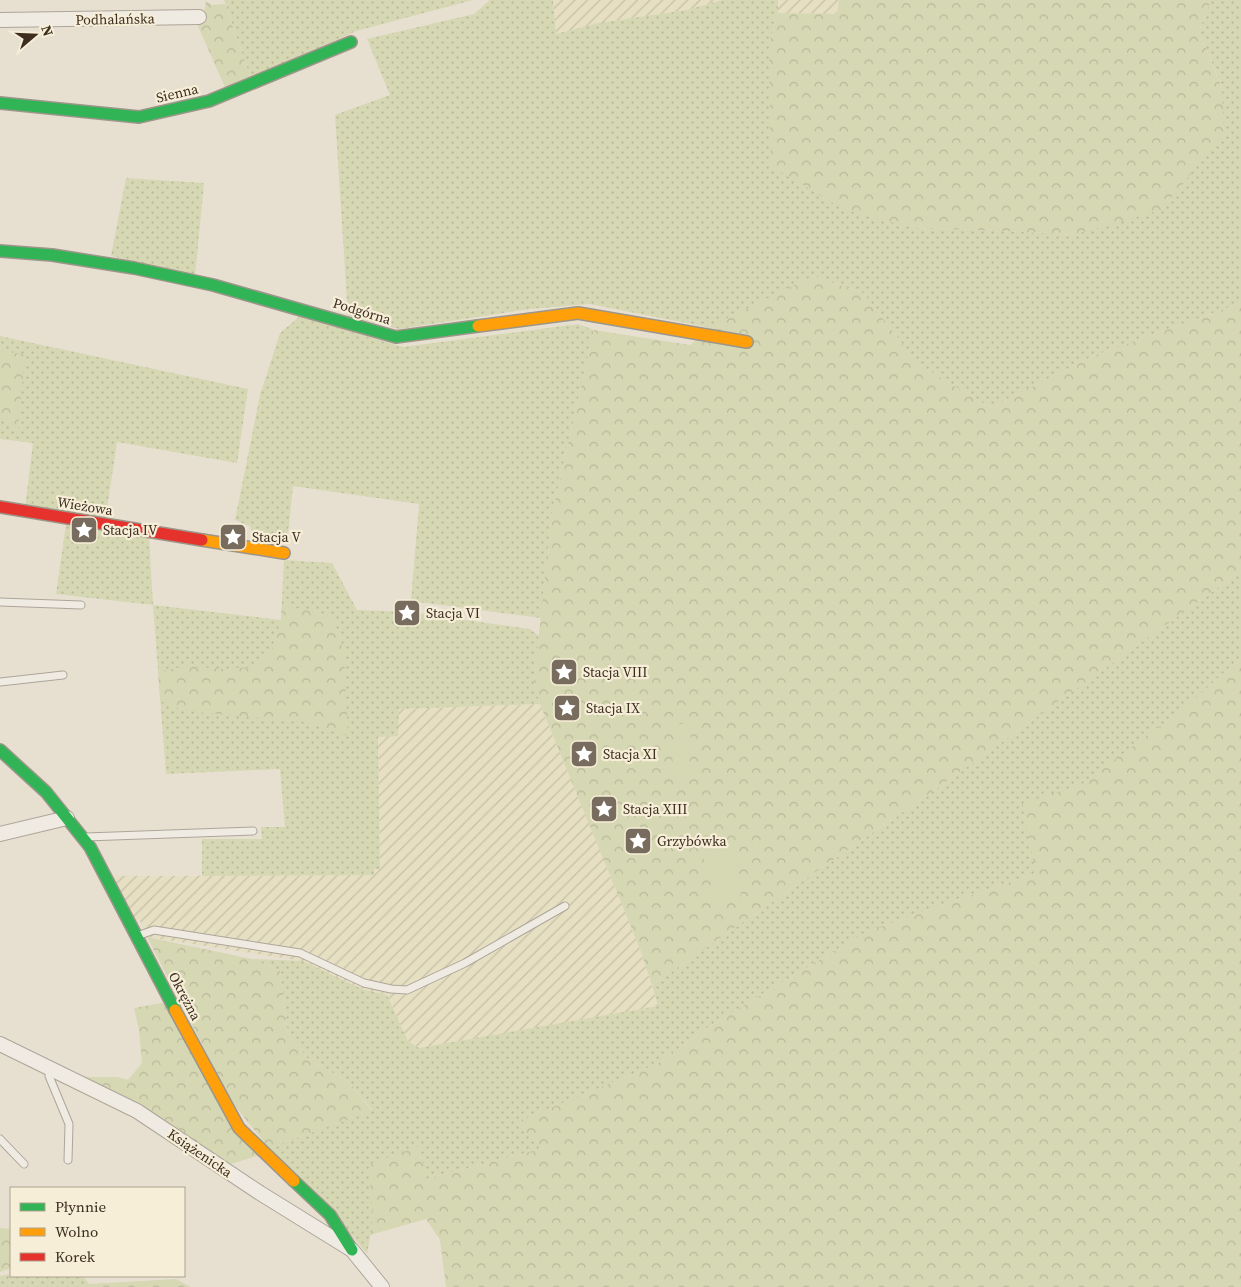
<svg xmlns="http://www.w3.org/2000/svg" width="1241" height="1287" font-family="'Source Serif 4',serif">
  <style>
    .farmland { fill: url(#farmland-furrows) }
    .grass { fill: url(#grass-dots) }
    .forest { fill: url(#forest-crowns) }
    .garden { fill: #d6d7b3 }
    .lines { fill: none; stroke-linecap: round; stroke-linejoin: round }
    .lane-casing { stroke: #ada599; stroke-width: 9 }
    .street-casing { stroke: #ada599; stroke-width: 16 }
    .fast-casing { stroke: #9c958a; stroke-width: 14 }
    .slow-casing { stroke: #9c958a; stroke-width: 14 }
    .jam-casing { stroke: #9c958a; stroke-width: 14 }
    .lane { stroke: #efebe3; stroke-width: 7 }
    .street { stroke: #efebe3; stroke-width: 14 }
    .fast { stroke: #30b455; stroke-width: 11 }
    .slow { stroke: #ff9f0a; stroke-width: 11 }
    .jam { stroke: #e5322d; stroke-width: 11 }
    .labels { text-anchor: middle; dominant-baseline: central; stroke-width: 4.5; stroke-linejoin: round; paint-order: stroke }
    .street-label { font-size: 14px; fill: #3d2e20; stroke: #f7eed8 }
    .poi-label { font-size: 14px; fill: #3d2e20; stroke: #f7eed8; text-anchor: start }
  </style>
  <defs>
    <pattern id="farmland-furrows" width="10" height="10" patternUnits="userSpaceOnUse" patternTransform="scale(1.25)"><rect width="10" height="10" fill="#e6dfc2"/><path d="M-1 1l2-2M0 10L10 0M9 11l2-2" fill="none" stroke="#c6c0a6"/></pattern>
    <pattern id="grass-dots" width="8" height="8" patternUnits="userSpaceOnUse" patternTransform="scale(1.25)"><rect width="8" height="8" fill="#d6d7b3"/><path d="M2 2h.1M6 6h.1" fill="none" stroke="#b9b99a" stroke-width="1.8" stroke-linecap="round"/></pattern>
    <pattern id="forest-crowns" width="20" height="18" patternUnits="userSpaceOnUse" patternTransform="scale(1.25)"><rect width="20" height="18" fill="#d6d7b3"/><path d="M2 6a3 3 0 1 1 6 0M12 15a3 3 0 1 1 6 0" fill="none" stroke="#b9b99a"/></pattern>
  </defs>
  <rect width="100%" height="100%" fill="#e7e0d1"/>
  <g class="farmland">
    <polygon points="553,0 722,0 687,10 598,23 556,34"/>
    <polygon points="778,0 839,0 837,14 778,13"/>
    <polygon points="540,704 640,949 658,1006 507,1035 419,1048 408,1041 387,995 362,989 303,961 147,937 140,921 135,920 113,876 373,875 373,869 380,868 378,736 399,709"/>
  </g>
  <g class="grass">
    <polygon points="224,0 473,0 356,31 251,79"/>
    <polygon points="490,0 553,0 556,34 598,23 687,10 722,0 778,0 778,13 769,44 913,228 1076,234 1222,87 1199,31 1211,0 1241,0 1241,303 1093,356 991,408 918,364 863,293 813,276 711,328 590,304 530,309 399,329 348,316 335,115 390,95 367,39 474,14"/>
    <polygon points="126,178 204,183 195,276 111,256"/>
    <polygon points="300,316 403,347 578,324 594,330 551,518 541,618 411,601 419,504 293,486 287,544 254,541 250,526 235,520 260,395 280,333"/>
    <polygon points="0,336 248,389 237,463 117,442 105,522 25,508 33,443 0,439"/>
    <polygon points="66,525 149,537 153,605 281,620 284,560 332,563 357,610 410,612 530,629 539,636 534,683 540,704 399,709 398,736 378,737 380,869 374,869 374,875 202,876 202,839 262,839 261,827 285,827 280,769 166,774 153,605 56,594"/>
    <polygon points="1241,571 1241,657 1192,702 1036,873 868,931 713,1024 657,1064 515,1123 544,1148 426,1179 370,1163 373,1220 367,1254 318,1194 269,1148 372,1110 349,1082 308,1059 288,1034 280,971 252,959 303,961 362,989 387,995 408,1041 419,1048 658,1006 652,985 936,789"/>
    <polygon points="11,1274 11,1276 83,1276 89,1284 84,1287 0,1287 0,1276"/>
  </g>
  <g class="forest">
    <polygon points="839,0 1211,0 1199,31 1222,88 1224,134 1161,210 1076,234 913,228 845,210 771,166 769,44 778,13 837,14"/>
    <polygon points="206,1 212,5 225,4 251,79 228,94 197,24 204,14"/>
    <polygon points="813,276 863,293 918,364 991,408 1093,356 1241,303 1241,571 936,789 652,985 640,949 540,704 534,683 551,518 594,330 690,345 717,323"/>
    <polygon points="0,351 25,354 18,430 0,415"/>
    <polygon points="282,605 333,616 344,653 348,736 304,722 185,711 160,701 158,672 186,666 219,669 256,667 271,653 281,620"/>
    <polygon points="1241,657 1241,1287 446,1287 440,1240 426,1219 370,1235 373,1220 369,1164 420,1146 426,1179 544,1148 514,1123 657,1064 713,1024 868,931 1036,873 1022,804 1084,783 1192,702"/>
    <polygon points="147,937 252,959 280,971 288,1034 308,1059 349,1082 372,1111 269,1148 231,1101"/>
    <polygon points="167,1002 260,1155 231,1164 167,1124 76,1077 117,1077 128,1080 142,1063 139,1030 134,1008"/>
    <polygon points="0,1228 11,1229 11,1268 0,1272"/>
    <polygon points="176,1279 191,1287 84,1287 89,1284"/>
  </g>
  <g class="garden">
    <polygon points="674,724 691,724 689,775 672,774"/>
    <polygon points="735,840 741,895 717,903 701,848"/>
  </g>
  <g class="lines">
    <g class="lane-casing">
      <g id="lane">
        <polyline points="0,602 81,605"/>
        <polyline points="0,682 63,675"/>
        <polyline points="86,837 253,831"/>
        <polyline points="137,936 154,930 300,953 364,983 391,989 407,990 465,963 565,906"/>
        <polyline points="50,1068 49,1076 69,1124 68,1160"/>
        <polyline points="0,1139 24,1164"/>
      </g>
    </g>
    <g class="street-casing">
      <g id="street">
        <polyline points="0,20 199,17"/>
        <polyline points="0,834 67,818"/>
        <polyline points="0,1044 137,1111 260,1193 352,1250 382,1287"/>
      </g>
    </g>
    <g class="fast-casing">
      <g id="fast">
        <polyline points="0,103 139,117 209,101 351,42"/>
        <polyline points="0,251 52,255 134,268 213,285 396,337 478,326"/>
        <polyline points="0,750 46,792 90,847 175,1010"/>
        <polyline points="294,1181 330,1215 352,1250"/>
      </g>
    </g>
    <g class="slow-casing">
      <g id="slow">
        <polyline points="478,326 578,313 747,342"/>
        <polyline points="202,540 284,553"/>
        <polyline points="175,1010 239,1128 294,1181"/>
      </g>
    </g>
    <g class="jam-casing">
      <polyline id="jam" points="0,507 202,540"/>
    </g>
    <use href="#lane" class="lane"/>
    <use href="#street" class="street"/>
    <use href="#fast" class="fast"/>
    <use href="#slow" class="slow"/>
    <use href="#jam" class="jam"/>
  </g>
  <defs>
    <g id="sight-square" transform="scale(1.4375)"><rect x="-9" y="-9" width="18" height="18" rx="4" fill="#786c5e" stroke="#f7eed8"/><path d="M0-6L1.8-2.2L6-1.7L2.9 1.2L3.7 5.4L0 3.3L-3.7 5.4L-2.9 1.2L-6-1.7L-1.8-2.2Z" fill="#fff"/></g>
  </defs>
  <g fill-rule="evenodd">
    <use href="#sight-square" x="84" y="530"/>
    <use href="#sight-square" x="233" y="537"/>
    <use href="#sight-square" x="407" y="613"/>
    <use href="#sight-square" x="564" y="672"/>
    <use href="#sight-square" x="567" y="708"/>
    <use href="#sight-square" x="584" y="754"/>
    <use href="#sight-square" x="604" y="809"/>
    <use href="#sight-square" x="638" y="841"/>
  </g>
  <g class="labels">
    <g class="street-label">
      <text transform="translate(115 19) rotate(-1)">Podhalańska</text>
      <text transform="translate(177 93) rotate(-13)">Sienna</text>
      <text transform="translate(362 311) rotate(17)">Podgórna</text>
      <text transform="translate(85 506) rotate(9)">Wieżowa</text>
      <text transform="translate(185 996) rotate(62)">Okrężna</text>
      <text transform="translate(200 1153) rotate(34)">Książenicka</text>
    </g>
    <g class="poi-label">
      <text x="103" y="530">Stacja IV</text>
      <text x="252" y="537">Stacja V</text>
      <text x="426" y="613">Stacja VI</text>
      <text x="583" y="672">Stacja VIII</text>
      <text x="586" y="708">Stacja IX</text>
      <text x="603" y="754">Stacja XI</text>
      <text x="623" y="809">Stacja XIII</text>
      <text x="657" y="841">Grzybówka</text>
    </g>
  </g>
  <rect x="10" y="1187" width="175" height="90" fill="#f7eed8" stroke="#ada18e"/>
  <rect x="20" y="1203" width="25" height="8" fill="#30b455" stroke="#ada18e"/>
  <text x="55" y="1212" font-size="15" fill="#3d2e20">Płynnie</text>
  <rect x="20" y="1228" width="25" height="8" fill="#ff9f0a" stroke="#ada18e"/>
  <text x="55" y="1237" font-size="15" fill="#3d2e20">Wolno</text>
  <rect x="20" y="1253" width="25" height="8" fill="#e5322d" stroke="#ada18e"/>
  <text x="55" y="1262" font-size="15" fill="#3d2e20">Korek</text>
  <g transform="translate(35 35) rotate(71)" stroke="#f7eed8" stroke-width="4" paint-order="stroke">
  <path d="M0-4L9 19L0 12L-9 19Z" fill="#3d2e20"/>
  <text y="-8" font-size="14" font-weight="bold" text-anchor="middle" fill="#3d2e20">N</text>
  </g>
</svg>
